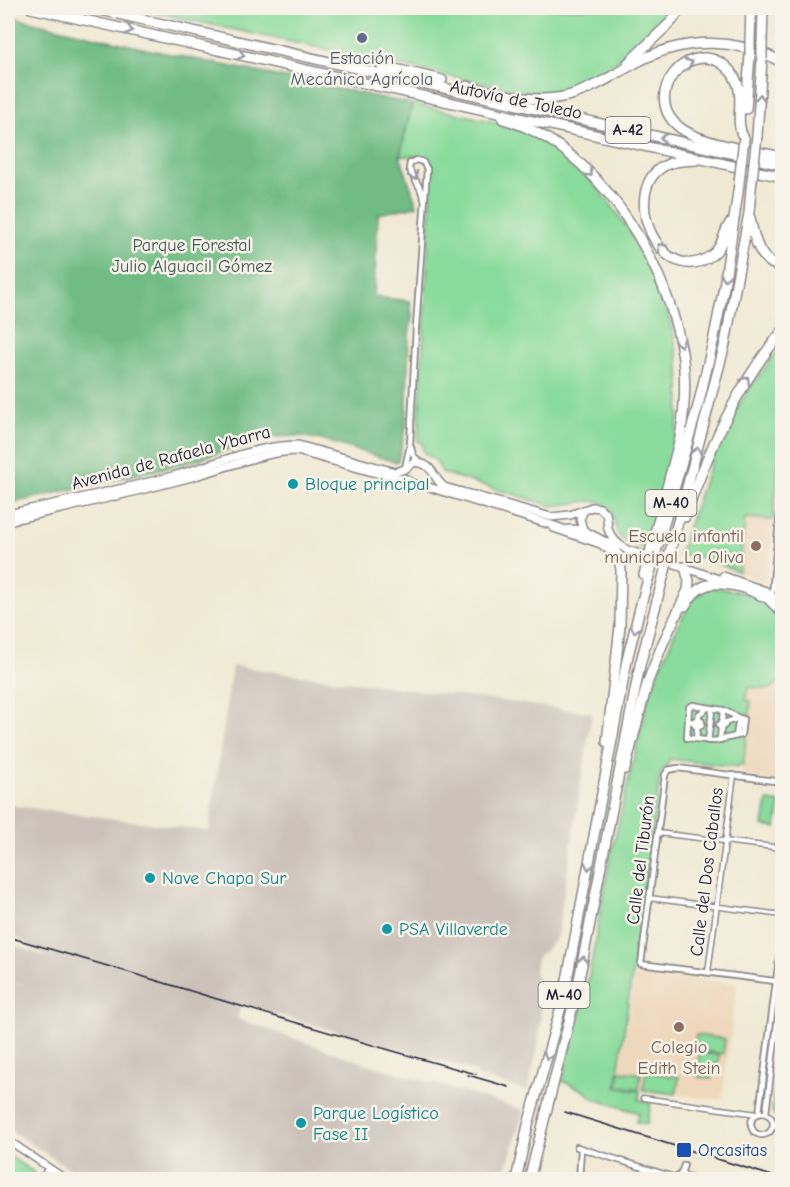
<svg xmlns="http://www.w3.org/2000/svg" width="790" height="1187" font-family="'Comic Neue',sans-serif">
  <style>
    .built { fill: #eed7bb }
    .industrial { fill: #ccc2b9 }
    .green { fill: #8adc9c; stroke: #567f6c; stroke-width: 1.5 }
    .forest { fill: #6fbc84; stroke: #486f60; stroke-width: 1.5 }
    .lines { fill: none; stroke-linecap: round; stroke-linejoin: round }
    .pedestrian-casing { stroke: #898688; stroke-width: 7 }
    .minor-casing { stroke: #898688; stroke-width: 8 }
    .tertiary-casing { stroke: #898688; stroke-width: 9 }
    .secondary-casing { stroke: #898688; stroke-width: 10 }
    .motorway-casing { stroke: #898688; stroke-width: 12 }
    .pedestrian { stroke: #fff; stroke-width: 4 }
    .minor { stroke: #fff; stroke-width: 4.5 }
    .tertiary { stroke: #fff; stroke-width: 6 }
    .secondary { stroke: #fff; stroke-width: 7 }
    .motorway { stroke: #fff; stroke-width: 9 }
    .rail { stroke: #22223b; stroke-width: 1.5 }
    .motorway-bridge-casing { stroke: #898688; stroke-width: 12; stroke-linecap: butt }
    .motorway-bridge { stroke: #fff; stroke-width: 9 }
    .oneway { stroke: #9c9ca7 }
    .service-dot { fill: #5c6f8a; stroke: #f7f3e8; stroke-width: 2 }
    .culture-dot { fill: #0f9aa8; stroke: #f7f3e8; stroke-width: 2 }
    .education-dot { fill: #8d6e63; stroke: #f7f3e8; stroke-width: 2 }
    .transit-dot { fill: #1a4fb4; stroke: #f7f3e8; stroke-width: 2 }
    .labels { text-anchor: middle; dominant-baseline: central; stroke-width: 5; stroke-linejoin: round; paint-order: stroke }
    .shield { fill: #f7f3e8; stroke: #62616f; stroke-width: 1.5 }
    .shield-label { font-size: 16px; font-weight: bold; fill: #22223b }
    .service-label { font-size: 18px; fill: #4e5e75; stroke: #f7f3e8 }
    .street-label { font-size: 18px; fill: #22223b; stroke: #f7f3e8 }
    .park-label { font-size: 18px; fill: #415a58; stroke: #f7f3e8 }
    .culture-label { font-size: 18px; fill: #0d838f; stroke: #f7f3e8; text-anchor: start }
    .education-label { font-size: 18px; fill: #785e54; stroke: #f7f3e8; text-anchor: end }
    .transit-label { font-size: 18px; fill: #164399; stroke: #f7f3e8; text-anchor: start }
  </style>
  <rect width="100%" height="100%" fill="#f7f3e8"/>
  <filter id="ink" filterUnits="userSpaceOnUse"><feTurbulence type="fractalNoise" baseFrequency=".0167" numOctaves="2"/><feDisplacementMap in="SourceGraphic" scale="12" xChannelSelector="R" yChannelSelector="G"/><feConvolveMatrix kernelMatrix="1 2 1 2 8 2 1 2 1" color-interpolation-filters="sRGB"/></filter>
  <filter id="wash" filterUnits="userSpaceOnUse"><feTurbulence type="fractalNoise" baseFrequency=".008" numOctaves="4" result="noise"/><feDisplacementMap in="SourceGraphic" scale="24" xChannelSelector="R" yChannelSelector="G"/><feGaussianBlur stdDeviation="1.35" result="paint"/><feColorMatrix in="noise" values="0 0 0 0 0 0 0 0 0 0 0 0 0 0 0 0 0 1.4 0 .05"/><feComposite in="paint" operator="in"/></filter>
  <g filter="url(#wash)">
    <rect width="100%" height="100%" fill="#f0ead4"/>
    <g class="built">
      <polygon points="745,517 773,520 766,584 739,572"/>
      <polygon points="780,680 782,680 782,782 742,776 751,701 746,701 748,687 770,689"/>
      <polygon points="635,971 737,984 722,1100 618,1086"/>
      <polygon points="583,1154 591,1156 664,1179 582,1179"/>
    </g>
    <polygon class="industrial" points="232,666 592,713 557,938 537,958 535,970 541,1016 538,1047 527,1091 476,1076 476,1072 439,1060 240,1004 238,1019 367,1064 524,1110 503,1179 86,1179 8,1129 8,985 23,983 8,984 8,942 50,959 8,932 8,805 209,831"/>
    <g class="green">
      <path d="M134 8H672C654 35 593 85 560 91 549 93 535 92 523 92Z"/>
      <path d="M412 104C451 113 500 120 536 136 551 143 564 155 576 166 634 221 681 311 680 393 680 445 660 498 646 549 614 539 619 539 611 509L601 502 590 501 552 506 443 473 436 461 423 452 422 443 418 441 431 193 429 192C431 161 434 156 400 156Z"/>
      <path d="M782 346V437L773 520 745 518 739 572 701 557 679 555C696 505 711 451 739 405 751 384 767 365 782 346Z"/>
      <path d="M709 587C741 590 759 594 781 618L782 680 770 689 748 687 746 700 751 701 743 765 739 764 738 767 669 759 668 765 661 771 616 1088 640 1091 639 1100 651 1103 647 1124 636 1122 639 1113 595 1099 583 1090 562 1081 589 976 610 858 648 698 677 627 693 599Z"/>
      <polygon points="767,801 780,803 776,828 763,826"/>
      <polygon points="782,1031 782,1121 778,1120 772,1111"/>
      <polygon points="696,1035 725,1039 723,1054 694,1050"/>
      <polygon points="699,1053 719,1055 718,1065 714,1065 712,1079 706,1078 707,1064 705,1077 698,1077"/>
      <polygon points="620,1071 641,1074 639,1089 618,1086"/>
      <polygon points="646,1072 679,1077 676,1094 643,1090"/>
      <polygon points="8,1155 35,1173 32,1179 8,1178"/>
    </g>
    <polygon class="forest" points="8,16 146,49 412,104 400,156 417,206 378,214 374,297 410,301 412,317 409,335 406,427 398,461 395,462 327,441 301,436 267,437 190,462 8,504"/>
  </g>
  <g filter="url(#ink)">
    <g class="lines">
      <g class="pedestrian-casing">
        <g id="pedestrian">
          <polyline points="658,833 782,848"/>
          <polyline points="649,898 782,915"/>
          <polyline points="708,972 734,775"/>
          <polyline points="643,1098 757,1114"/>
        </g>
      </g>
      <g class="minor-casing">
        <g id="minor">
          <polyline points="411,447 413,455 420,462"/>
          <polyline points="405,468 410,445 416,327 427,169 423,162 416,160 410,163 409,169 420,188 424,199"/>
          <polyline points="772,595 782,490"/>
          <polyline points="723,710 739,718 736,736"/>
          <circle cx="698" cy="723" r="4"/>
          <polyline points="688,721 689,707 693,705 723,710 722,722"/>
          <polyline points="694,722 688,721 687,738 714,741 741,735 743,719 739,718 724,723"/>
          <polyline points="696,739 699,714 708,708"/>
          <polyline points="720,740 721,728 718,725 722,722 725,725 721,728"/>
          <polyline points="708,741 712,711"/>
          <polyline points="782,782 678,768 668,770 665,775 641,964 782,982"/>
          <polyline points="759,1113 782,936"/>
          <polyline points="766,1113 782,984"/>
          <circle cx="762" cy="1124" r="11"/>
          <polyline points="773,1124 782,1125"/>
          <polyline points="577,1147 676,1178 681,1174 684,1165"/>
          <polyline points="42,1180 48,1167"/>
          <polyline points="579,1180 581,1149"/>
          <polyline points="679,1180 681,1174 700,1180"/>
        </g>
      </g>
      <g class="tertiary-casing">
        <polyline id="tertiary" points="8,1140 67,1180"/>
      </g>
      <g class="secondary-casing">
        <g id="secondary">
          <path d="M8 514C63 502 118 490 173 476 214 465 255 445 298 445L395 472 405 469 415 462C435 465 431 476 444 487L551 517 570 515 592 507 600 508 606 514C608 519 607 524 608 529 611 539 620 546 629 551"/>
          <path d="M8 521C70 507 133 493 195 476 229 467 262 452 297 451L394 478 407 479 414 484 422 485 558 527"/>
          <polyline points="569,529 583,530 608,543"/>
          <polyline points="583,530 580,519 584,510"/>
          <polyline points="627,550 644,555"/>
          <polyline points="675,564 727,582"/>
          <polyline points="723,576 766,591 782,606"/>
          <polyline points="740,587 767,599 782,614"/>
        </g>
      </g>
      <g class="motorway-casing">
        <g id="motorway">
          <polyline points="31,8 782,177"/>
          <polyline points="92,8 782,165"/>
          <polyline points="782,8 782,9"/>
          <polyline points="750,41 751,8"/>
          <polyline points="762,45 763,8"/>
          <polyline points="628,63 671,22 681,8"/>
          <polyline points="382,66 442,80"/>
          <path d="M467 86C500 94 537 105 571 95 597 87 618 72 641 60 688 37 737 38 782 62"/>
          <polyline points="746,109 750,55"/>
          <path d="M503 119C596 145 664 257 681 347 687 377 685 408 680 438L644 575"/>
          <polyline points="757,136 762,59"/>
          <path d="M744 138C732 121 749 94 731 72 694 28 632 99 685 131 708 145 755 151 782 157"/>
          <path d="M696 160C685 161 674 160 664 166 618 192 661 292 712 255 723 247 723 233 730 223"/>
          <path d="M750 218C754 238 759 263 782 267"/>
          <path d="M685 517C709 450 736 386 782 332"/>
          <polyline points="554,527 601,543 613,552"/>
          <path d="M685 606C700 578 719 582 745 588"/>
          <polyline points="607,742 620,626 621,570 619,557 611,545"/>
          <polyline points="625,769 648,681 663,643 688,590 689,581 685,567"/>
          <polyline points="516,1180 528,1125 564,996 627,660 641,604 698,406 713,342 724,287 738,192"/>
          <polyline points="529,1180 577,990 640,665 725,344 749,213 751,189"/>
        </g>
      </g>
      <use href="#pedestrian" class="pedestrian"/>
      <use href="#minor" class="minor"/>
      <use href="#tertiary" class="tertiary"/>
      <use href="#secondary" class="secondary"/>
      <use href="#motorway" class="motorway"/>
      <g class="rail">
        <path d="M8 937C164 981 318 1032 476 1074"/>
        <polyline points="468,1075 509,1087"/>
        <polyline points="565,1112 782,1179"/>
      </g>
      <g class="motorway-bridge-casing">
        <g id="motorway-bridge">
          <polyline points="750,55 750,41"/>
          <polyline points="762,59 762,45"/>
          <polyline points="751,189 757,136"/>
          <polyline points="738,192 744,138"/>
        </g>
      </g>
      <use href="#motorway-bridge" class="motorway-bridge"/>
    </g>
    <defs><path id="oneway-chevron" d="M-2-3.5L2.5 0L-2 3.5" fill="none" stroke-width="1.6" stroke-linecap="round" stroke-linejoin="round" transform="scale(1.5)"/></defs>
    <g class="oneway">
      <use href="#oneway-chevron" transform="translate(129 30) rotate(13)"/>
      <use href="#oneway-chevron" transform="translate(241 55) rotate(13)"/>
      <use href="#oneway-chevron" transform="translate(689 63) rotate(-22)"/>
      <use href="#oneway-chevron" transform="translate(760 98) rotate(-87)"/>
      <use href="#oneway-chevron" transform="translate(664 138) rotate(-168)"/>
      <use href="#oneway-chevron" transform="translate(589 173) rotate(46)"/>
      <use href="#oneway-chevron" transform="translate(414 176) rotate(62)"/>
      <use href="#oneway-chevron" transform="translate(661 247) rotate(-133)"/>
      <use href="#oneway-chevron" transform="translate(725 277) rotate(99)"/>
      <use href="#oneway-chevron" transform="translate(680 343) rotate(77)"/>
      <use href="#oneway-chevron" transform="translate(746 380) rotate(-59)"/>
      <use href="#oneway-chevron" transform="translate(697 451) rotate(-75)"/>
      <use href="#oneway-chevron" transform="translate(635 629) rotate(104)"/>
      <use href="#oneway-chevron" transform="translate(589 866) rotate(101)"/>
      <use href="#oneway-chevron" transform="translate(583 960) rotate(-78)"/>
      <use href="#oneway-chevron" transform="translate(548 1056) rotate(106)"/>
    </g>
  </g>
  <circle class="service-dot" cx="362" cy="38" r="6"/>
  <g class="culture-dot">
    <circle cx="293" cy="484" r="6"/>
    <circle cx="150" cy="878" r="6"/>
    <circle cx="387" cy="929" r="6"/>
    <circle cx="301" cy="1123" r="6"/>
  </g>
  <g class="education-dot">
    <circle cx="756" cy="546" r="6"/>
    <circle cx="679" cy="1027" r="6"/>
  </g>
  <rect class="transit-dot" x="676" y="1142" width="16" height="16" rx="3"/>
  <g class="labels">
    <g class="shield">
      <rect x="605.5" y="117" width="45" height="26" rx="4.5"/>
      <rect x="645.5" y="490" width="51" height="26" rx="4.5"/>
      <rect x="538.5" y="982" width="51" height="26" rx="4.5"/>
    </g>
    <g class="shield-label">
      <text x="628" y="130">A-42</text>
      <text x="671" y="503">M-40</text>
      <text x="564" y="995">M-40</text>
    </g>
    <g class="service-label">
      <text x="362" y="58">Estación<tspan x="362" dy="21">Mecánica Agrícola</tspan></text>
    </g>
    <g class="street-label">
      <text transform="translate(516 100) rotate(12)">Autovía de Toledo</text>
      <text transform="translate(171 458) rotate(-15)">Avenida de Rafaela Ybarra</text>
      <text transform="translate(641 860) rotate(-83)">Calle del Tiburón</text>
      <text transform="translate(707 872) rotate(-83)">Calle del Dos Caballos</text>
    </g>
    <g class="park-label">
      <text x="192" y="245">Parque Forestal<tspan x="192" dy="21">Julio Alguacil Gómez</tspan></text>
    </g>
    <g class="culture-label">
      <text x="305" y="484">Bloque principal</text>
      <text x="162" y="878">Nave Chapa Sur</text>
      <text x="399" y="929">PSA Villaverde</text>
      <text x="313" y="1113">Parque Logístico<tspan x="313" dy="21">Fase II</tspan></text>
    </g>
    <g class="education-label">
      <text x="744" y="536">Escuela infantil<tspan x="744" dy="21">municipal La Oliva</tspan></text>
      <text x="679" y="1047" text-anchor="middle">Colegio<tspan x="679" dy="21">Edith Stein</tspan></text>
    </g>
    <g class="transit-label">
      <text x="698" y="1150">Orcasitas</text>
    </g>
  </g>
  <rect width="790" height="1187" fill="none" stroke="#f7f3e8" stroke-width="30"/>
</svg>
